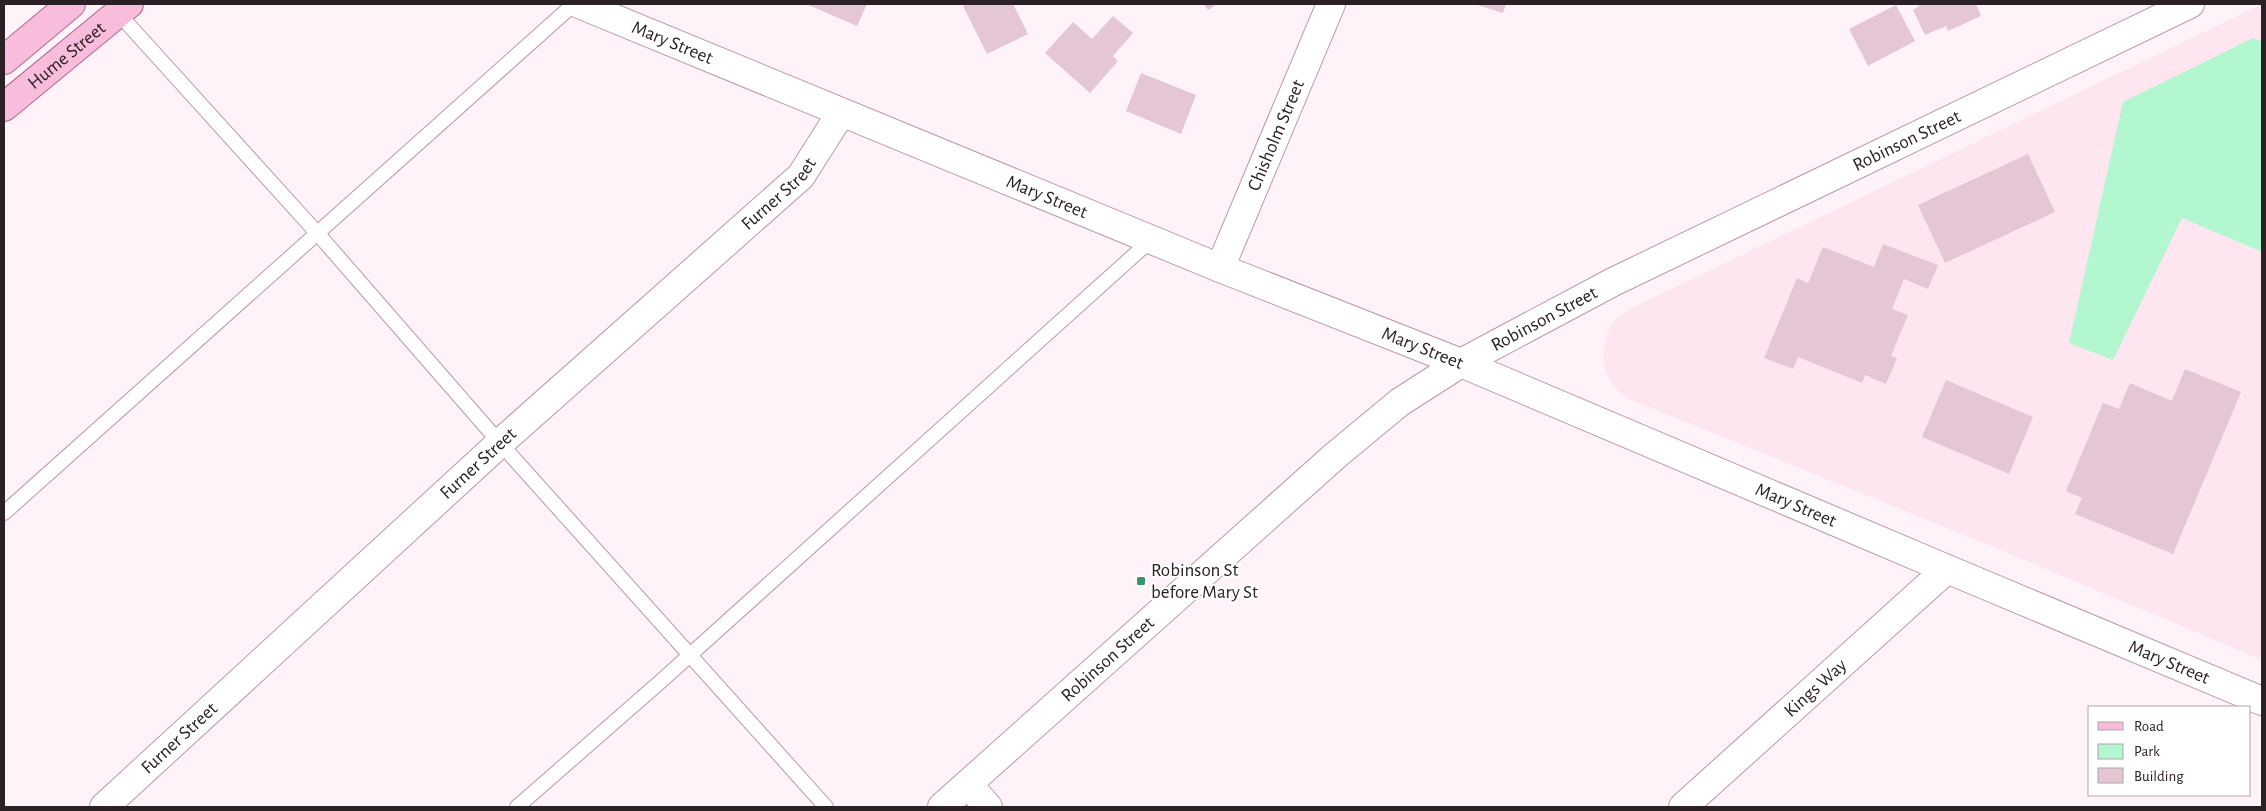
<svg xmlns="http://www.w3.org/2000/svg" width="2266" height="811" font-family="'Alegreya Sans',sans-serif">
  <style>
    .built { fill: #fee6f1 }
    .green { fill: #b2f7d0 }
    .building { fill: #e5c6d4 }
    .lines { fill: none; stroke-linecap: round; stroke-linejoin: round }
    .service-casing { stroke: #b79aa7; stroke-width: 16 }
    .minor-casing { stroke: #b79aa7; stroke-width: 30 }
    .primary-casing { stroke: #ad698c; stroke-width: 30 }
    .service { stroke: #fff; stroke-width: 14 }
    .minor { stroke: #fff; stroke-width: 28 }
    .primary { stroke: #f8bddc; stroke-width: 28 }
    .poi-dot { fill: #3a9368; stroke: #fff; stroke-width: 2 }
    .labels { text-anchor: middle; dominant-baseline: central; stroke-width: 4; stroke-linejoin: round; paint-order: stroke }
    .street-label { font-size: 19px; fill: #2b2025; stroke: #fff }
    .poi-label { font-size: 19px; fill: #2b2025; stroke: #fff; text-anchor: start }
  </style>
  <rect width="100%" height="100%" fill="#fff2f8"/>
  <polygon class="built" points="2262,4 2262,660 2003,551 1632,400 1620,393 1611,383 1606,372 1603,357 1605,341 1610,327 1619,316 1634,307"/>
  <polygon class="green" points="2253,38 2262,42 2262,252 2182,218 2113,360 2069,343 2123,102"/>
  <g class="building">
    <polygon points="806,4 867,4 857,26"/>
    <polygon points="967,4 1013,4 1028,34 987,54 963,6"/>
    <polygon points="1204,4 1217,4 1208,10"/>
    <polygon points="1474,4 1506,4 1503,13"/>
    <polygon points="1918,4 1976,4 1981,16 1948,31 1946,26 1925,35 1913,10 1919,6"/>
    <polygon points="1896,5 1915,41 1868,66 1849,29"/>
    <polygon points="1113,16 1133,33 1113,56 1118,61 1090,93 1045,53 1073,22 1092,39"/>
    <polygon points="1141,73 1196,95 1181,134 1126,111"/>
    <polygon points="2028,154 2055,212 1945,263 1918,205"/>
    <polygon points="1883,244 1938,265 1928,289 1904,279 1892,309 1908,315 1891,356 1897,358 1886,384 1865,375 1862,383 1798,357 1793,369 1764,358 1797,278 1808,283 1823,247 1874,267"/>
    <polygon points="2185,369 2241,392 2173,554 2075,514 2082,498 2066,491 2103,403 2119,409 2130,383 2172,401"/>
    <polygon points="1946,380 2033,417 2009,474 1922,437"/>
  </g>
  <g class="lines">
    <g class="service-casing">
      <g id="service">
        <polyline points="118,13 318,234 500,443 826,807"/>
        <polyline points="4,513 574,4"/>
        <polyline points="517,807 660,682 1151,240"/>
      </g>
    </g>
    <g class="minor-casing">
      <g id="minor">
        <path id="s1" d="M579 4 1220 268 1461 363 1947 569 2262 701"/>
        <path id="s2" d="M1220 268 1331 4"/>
        <polyline points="968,784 988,807"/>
        <path id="s3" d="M104 807 500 443 801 176 841 113"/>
        <path id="s4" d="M942 807 1336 455 1400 402 1461 363 1613 282 2190 4"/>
        <path id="s5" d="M1683 807 1947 569"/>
      </g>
    </g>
    <g class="primary-casing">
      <g id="primary">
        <polyline points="4,60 71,4"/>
        <path id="s6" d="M4 107 129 4"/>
      </g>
    </g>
    <use href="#service" class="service"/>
    <use href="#minor" class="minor"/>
    <use href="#primary" class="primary"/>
  </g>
  <rect class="poi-dot" x="1136" y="576" width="10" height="10" rx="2.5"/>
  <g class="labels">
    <g class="street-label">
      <text stroke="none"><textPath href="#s1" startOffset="101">Mary Street</textPath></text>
      <text stroke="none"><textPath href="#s6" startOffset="81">Hume Street</textPath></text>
      <text stroke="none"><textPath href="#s2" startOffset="144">Chisholm Street</textPath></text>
      <text stroke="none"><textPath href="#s4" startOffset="1182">Robinson Street</textPath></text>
      <text stroke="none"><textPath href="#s3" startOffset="912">Furner Street</textPath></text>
      <text stroke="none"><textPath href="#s1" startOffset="506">Mary Street</textPath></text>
      <text stroke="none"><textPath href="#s4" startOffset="778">Robinson Street</textPath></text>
      <text stroke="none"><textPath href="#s1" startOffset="911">Mary Street</textPath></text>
      <text stroke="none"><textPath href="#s3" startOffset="508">Furner Street</textPath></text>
      <text stroke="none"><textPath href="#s1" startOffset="1316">Mary Street</textPath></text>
      <text stroke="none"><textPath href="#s4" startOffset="222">Robinson Street</textPath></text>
      <text stroke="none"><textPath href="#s1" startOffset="1721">Mary Street</textPath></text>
      <text stroke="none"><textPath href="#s5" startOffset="178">Kings Way</textPath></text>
      <text stroke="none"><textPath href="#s3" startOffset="102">Furner Street</textPath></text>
    </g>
    <g class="poi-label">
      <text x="1151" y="570">Robinson St<tspan x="1151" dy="22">before Mary St</tspan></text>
    </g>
  </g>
  <rect width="2266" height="811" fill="none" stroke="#2b2025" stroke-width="10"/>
  <rect x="2088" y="706" width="162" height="90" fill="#ffffff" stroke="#aaa6a8"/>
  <rect x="2098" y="722" width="25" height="8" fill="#f8bddc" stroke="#aaa6a8"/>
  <text x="2134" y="731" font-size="15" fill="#2b2025">Road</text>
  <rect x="2098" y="744" width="25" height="15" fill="#b2f7d0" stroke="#aaa6a8"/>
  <text x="2134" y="756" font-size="15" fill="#2b2025">Park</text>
  <rect x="2098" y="768" width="25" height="15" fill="#e5c6d4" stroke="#aaa6a8"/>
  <text x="2134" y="781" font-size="15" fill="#2b2025">Building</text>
</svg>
